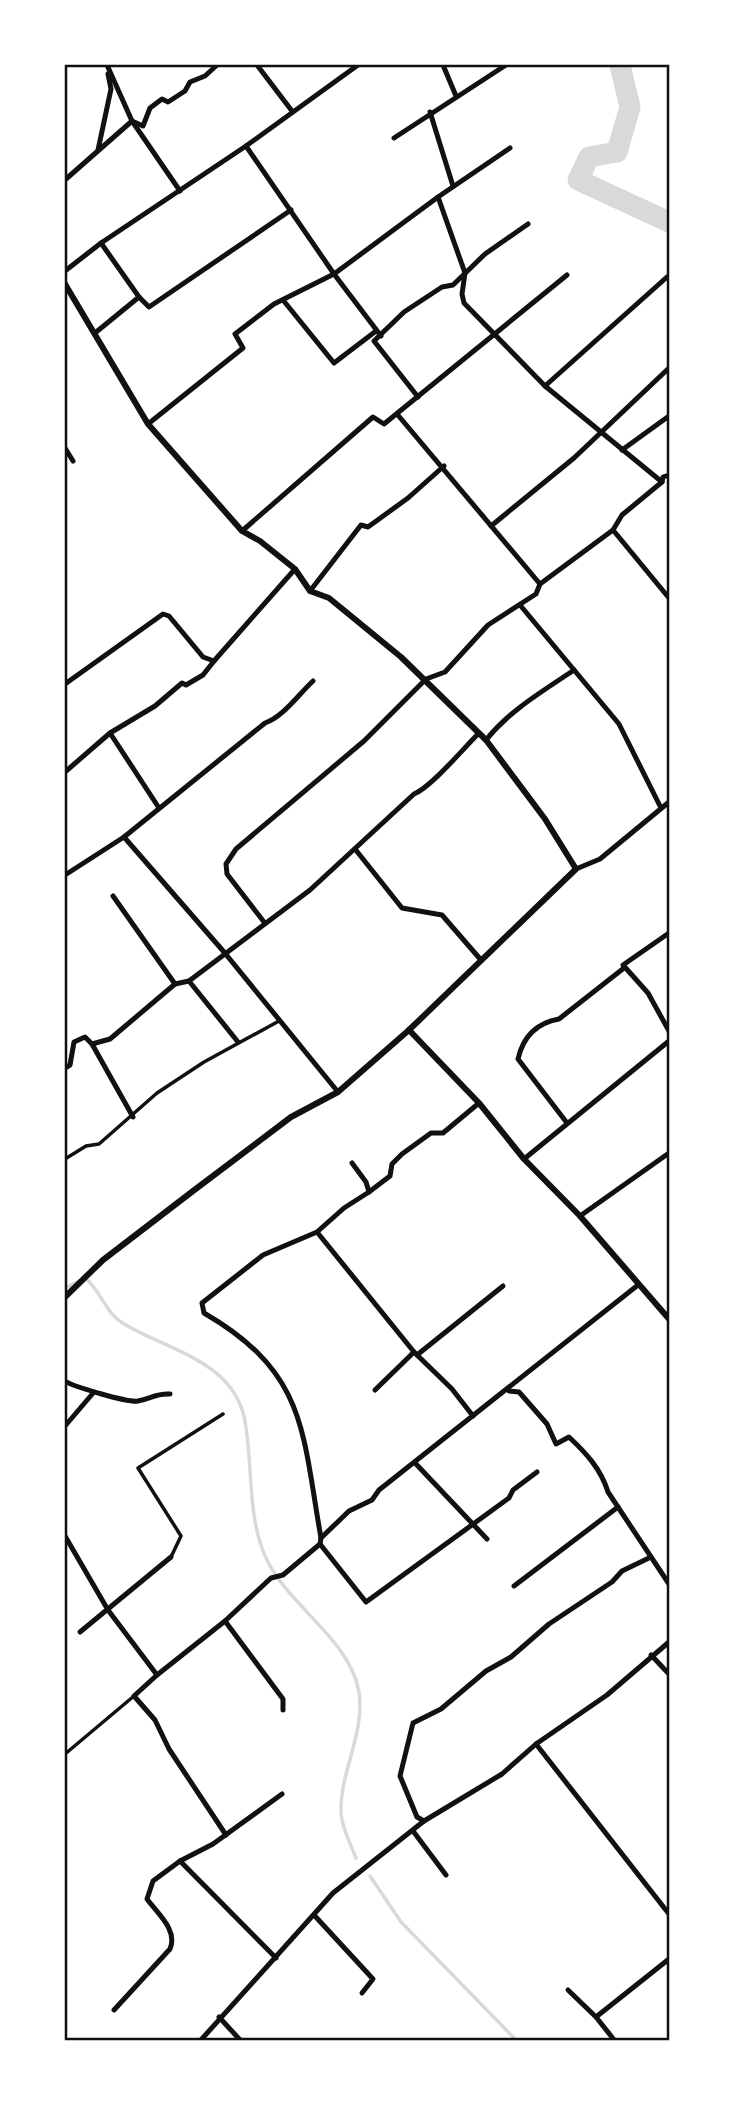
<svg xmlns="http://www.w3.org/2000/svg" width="734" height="2106" font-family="'Roboto Serif',serif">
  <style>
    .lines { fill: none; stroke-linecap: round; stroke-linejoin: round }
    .stream { stroke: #d9d9d9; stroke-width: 3.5 }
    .river { stroke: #d9d9d9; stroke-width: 21 }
    .pedestrian { stroke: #111; stroke-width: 3.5 }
    .minor { stroke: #111; stroke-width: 5 }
    .tertiary { stroke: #111; stroke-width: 6 }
    .neatline { fill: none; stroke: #111; stroke-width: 2.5 }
  </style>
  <rect width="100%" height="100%" fill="#fff"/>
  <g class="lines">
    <g class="stream">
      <path d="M85 1278C99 1288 106 1313 121 1322 165 1350 234 1360 245 1421 253 1465 247 1517 266 1558 288 1606 350 1639 359 1692 365 1734 340 1771 341 1812 341 1826 351 1845 356 1858"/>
      <polyline points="65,1288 79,1281"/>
      <polyline points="370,1876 401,1922 517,2041"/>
    </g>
    <polyline class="river" points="620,65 630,107 617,152 589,157 578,180 669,222"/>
    <g class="pedestrian">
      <polyline points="65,1159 86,1146 99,1144 157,1093 204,1062 279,1021"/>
      <polyline points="171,1557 181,1536 138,1468 223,1414"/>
      <polyline points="65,1754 134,1696"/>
    </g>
    <g class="minor">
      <polyline points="107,65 132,121 180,191"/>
      <polyline points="257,65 292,111"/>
      <polyline points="443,65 456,96"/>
      <polyline points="430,112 453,186"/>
      <polyline points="394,138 506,65"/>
      <polyline points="246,146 334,274 381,336"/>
      <polyline points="98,150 111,89 108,74"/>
      <polyline points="66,179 132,121 143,126 150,108 162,99 168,102 185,91 190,82 205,76 217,65"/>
      <polyline points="438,197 465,273 462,294 464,303 545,386 662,482"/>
      <polyline points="101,243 139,297"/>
      <polyline points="65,271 101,243 246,146 358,65"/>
      <polyline points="283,300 334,363 376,331"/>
      <polyline points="95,333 139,297 149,307 291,210"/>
      <polyline points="545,386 667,277"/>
      <polyline points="418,397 374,341 404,312 442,287 453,285 485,254 528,224"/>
      <polyline points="397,414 540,584"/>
      <polyline points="148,424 243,348 235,334 274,304 334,274 438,197 510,148"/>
      <polyline points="65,448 73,461"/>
      <polyline points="622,450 669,416"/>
      <polyline points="491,526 574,458 669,368"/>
      <polyline points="613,530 669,598"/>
      <polyline points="242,531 373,417 384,424 567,275"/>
      <polyline points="310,591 361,525 368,527 408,498 444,466"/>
      <polyline points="520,605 619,724 661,808"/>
      <polyline points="65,684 163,614 169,616 203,657 214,661 295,569"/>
      <polyline points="110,733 159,808"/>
      <path d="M486 740C510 710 543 691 574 670"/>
      <polyline points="65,772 110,733 155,706 182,683 186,685 203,675 214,661"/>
      <polyline points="124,837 224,952 338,1092"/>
      <polyline points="355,849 402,908 442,915 481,960"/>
      <polyline points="576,869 600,859 669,802"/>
      <path d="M65 875 124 837 265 723C283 717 298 695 313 681"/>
      <polyline points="113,896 175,984"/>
      <polyline points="264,922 227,874 226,864 236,849 364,741 426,679 445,672 488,625 536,594 540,584 613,530 622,515 662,482 663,477 669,475"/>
      <polyline points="669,933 623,965 648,993 669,1031"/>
      <polyline points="189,981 238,1042"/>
      <polyline points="92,1044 133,1117"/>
      <path d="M65 1068 70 1065 74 1042 85 1037 92 1044 110 1039 175 984 189 981 310 890 414 794C431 787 463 749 478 734"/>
      <path d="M567 1123 518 1059C523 1037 536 1023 559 1019L624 968"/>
      <polyline points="524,1159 669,1041"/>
      <polyline points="352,1163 366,1182 369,1192 344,1208 317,1232 414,1352 452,1389 473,1416"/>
      <polyline points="369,1192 390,1176 392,1164 402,1154 431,1133 443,1133 479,1103"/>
      <polyline points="580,1216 669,1153"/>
      <path d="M317 1232 263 1255 202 1303 204 1313C307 1373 302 1431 321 1538"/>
      <polyline points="417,1355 503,1286"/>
      <path d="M65 1381C74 1387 129 1403 138 1401 150 1399 156 1393 170 1394"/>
      <polyline points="375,1390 414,1352"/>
      <path d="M509 1391 519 1392 547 1424 556 1444 569 1437C586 1453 601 1469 608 1492L669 1584"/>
      <polyline points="65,1426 94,1392"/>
      <polyline points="416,1464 487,1539"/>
      <polyline points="65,1536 108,1610 157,1675 134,1696 155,1720 169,1749 226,1835"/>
      <polyline points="320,1544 366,1602 509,1498 513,1490 537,1472"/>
      <polyline points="514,1586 618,1507"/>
      <polyline points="225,1621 283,1699 283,1710"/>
      <polyline points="80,1632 171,1557"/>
      <polyline points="651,1655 669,1674"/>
      <polyline points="157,1675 225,1621 271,1578 283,1575 320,1544 321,1538 349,1511 372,1500 379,1490 638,1285"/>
      <polyline points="536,1744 669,1914"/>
      <polyline points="424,1821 417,1817 400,1776 413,1723 441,1709 486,1671 511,1657 549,1624 612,1582 622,1571 651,1557"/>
      <polyline points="413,1831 446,1875"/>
      <polyline points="180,1861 276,1958"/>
      <polyline points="314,1915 373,1979 362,1993"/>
      <polyline points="568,1990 596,2017 669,1959"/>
      <path d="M114 2010 170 1949C178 1930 158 1914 147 1899L153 1881 180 1861 213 1844 282 1794"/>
      <polyline points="219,2017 241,2041"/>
      <polyline points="596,2017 615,2041"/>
      <polyline points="200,2041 333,1893 424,1821 502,1774 536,1744 607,1695 669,1642"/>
    </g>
    <g class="tertiary">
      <polyline points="65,284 148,424 242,531 260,541 295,569 310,591 329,598 401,657 486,740 545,819 576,869 409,1030 338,1092 291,1117 193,1191 103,1260 65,1297"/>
      <polyline points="409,1030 479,1103 524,1159 580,1216 669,1319"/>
    </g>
  </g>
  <rect width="734" height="2106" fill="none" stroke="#ffffff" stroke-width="133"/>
  <rect x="66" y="66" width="602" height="1973" class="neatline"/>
</svg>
